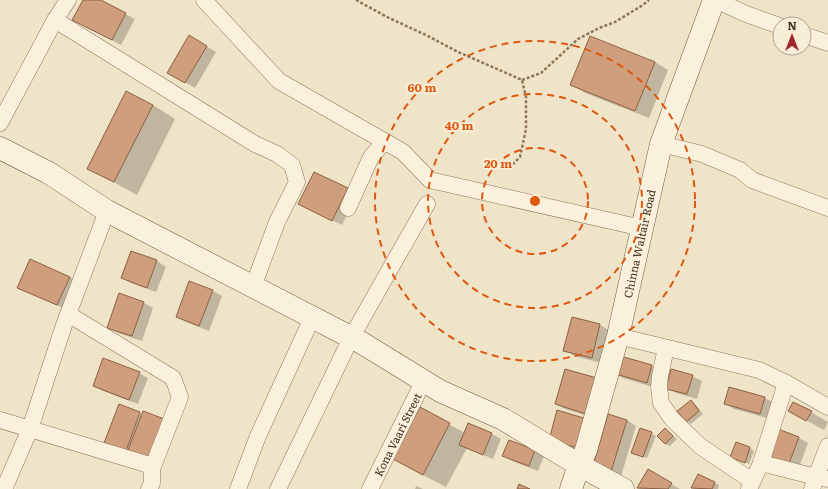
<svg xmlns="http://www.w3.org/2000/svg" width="828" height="489" font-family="Literata,serif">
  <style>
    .shadow { fill: #0003 }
    .building { fill: #cf9f7d; stroke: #8d5f41 }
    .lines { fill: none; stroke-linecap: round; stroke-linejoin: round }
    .street-casing { stroke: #8d765c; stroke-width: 17 }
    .secondary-casing { stroke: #6f573f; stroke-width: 23 }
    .path { stroke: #8d765c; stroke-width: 2.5; stroke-dasharray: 3 2; stroke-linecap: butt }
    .street { stroke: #faf1dc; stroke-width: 16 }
    .secondary { stroke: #faf1dc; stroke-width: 22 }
    .ring { fill: none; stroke: #df570d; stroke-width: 2; stroke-dasharray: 7 5 }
    .labels { text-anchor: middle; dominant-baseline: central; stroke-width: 4; stroke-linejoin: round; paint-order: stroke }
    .street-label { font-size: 11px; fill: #3d2e20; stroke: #f7eed8 }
    .centre { fill: #df570d; stroke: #f7eed8; stroke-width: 2 }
    .ring-label { font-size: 12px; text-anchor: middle; font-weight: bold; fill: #df570d; stroke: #f7eed8; stroke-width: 4; stroke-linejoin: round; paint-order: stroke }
  </style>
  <rect width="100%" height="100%" fill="#f0e4c8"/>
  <g class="shadow">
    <polygon points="84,0 99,0 135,19 121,45 83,25"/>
    <polygon points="190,37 216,52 195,88 169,73"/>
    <polygon points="655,62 668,70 649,118 585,93 572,85"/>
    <polygon points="153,105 175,119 137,195 88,168"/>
    <polygon points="315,173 357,194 342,225 309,209"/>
    <polygon points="132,252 157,261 166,267 156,292 131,283 122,277"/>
    <polygon points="70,277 79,283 67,310 19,287"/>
    <polygon points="190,282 213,291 222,296 209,331 186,322 177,316"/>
    <polygon points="144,303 153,308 142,341 118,333 109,328"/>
    <polygon points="573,318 600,325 609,330 601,363 574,356 565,350"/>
    <polygon points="618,356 652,366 661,372 656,388 623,378 613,372"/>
    <polygon points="139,373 148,378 138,404 103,391 94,386"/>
    <polygon points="692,376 702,381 697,399 676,393 667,388"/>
    <polygon points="606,384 595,418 565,409 556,404"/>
    <polygon points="730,388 765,398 774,403 770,419 734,409 725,403"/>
    <polygon points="691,401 695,404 703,414 691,424 686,421"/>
    <polygon points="421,409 465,433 468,424 492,434 501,439 493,459 467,448 446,487 417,472"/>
    <polygon points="789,411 811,412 828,422 824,430"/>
    <polygon points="558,412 587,453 559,445"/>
    <polygon points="140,413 143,415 161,463 115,447"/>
    <polygon points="627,420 636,426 620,480 602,474"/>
    <polygon points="665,429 677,439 670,446 665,444"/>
    <polygon points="779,430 799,438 808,443 798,470 778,463"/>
    <polygon points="651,433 656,436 647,458 637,455"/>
    <polygon points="509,441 535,451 544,456 538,471 512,461 503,455"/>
    <polygon points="750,448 754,451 749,464 731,457"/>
    <polygon points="649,471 680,489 640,489 638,488"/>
    <polygon points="699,475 719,485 718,489 695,489 692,488"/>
    <polygon points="416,486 423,489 415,489"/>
  </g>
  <g class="building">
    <polygon points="83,0 101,0 126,13 112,40 72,20"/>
    <polygon points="189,35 207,46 185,83 167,73"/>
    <polygon points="590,36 655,62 635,111 570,85"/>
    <polygon points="126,91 153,105 114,182 87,169"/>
    <polygon points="314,172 348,188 332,221 298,204"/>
    <polygon points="131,251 157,260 147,288 121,278"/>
    <polygon points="30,259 70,277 57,305 17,288"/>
    <polygon points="189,281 213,290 199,326 176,317"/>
    <polygon points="119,293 144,302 132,336 107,328"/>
    <polygon points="572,317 600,324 592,358 563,351"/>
    <polygon points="617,355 652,365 647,383 612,373"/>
    <polygon points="103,358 140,372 129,400 93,386"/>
    <polygon points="565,369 597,378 586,414 555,404"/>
    <polygon points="671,369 693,375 687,394 666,389"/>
    <polygon points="729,387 765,397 760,414 724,404"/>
    <polygon points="691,400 699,411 686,422 677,411"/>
    <polygon points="793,402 812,411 806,421 788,411"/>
    <polygon points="119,404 140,412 126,451 104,443"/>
    <polygon points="420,407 450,423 423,475 393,459"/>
    <polygon points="557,410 587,419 578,448 549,440"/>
    <polygon points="143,411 167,420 152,459 128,450"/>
    <polygon points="608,414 627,420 610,475 592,469"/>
    <polygon points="468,423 492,433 483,455 459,445"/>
    <polygon points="640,428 652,432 643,457 631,453"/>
    <polygon points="665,428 673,436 665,444 657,436"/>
    <polygon points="778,429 799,437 788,466 767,458"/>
    <polygon points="509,440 535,450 529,466 502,456"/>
    <polygon points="736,442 750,447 745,463 730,457"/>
    <polygon points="648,469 672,483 668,489 637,488"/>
    <polygon points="698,474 715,482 712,489 691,488"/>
    <polygon points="519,484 530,489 517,489"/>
  </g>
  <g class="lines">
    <g class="street-casing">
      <g id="street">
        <polyline points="204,0 279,81 403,152 430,180 642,228"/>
        <polyline points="716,0 746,14 780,26"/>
        <polyline points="55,20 255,144 277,154 292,165 297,182 277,222 253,287"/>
        <polyline points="804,35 828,43"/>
        <polyline points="0,123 55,20 68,0"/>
        <polyline points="661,144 702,154 740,170 752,180 828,208"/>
        <polyline points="348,208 371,157 385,141"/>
        <polyline points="68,314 173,378 180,397 152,469"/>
        <polyline points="618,336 759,370 786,383 828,407"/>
        <polyline points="666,348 660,376 659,387 661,403 672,419 700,446 752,481"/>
        <polyline points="0,420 146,464 152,469 152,483 149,489"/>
        <polyline points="828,446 816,477 828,479"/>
        <polyline points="761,463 816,477 812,489"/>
        <polyline points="4,489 30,429 64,325 107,211"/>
        <polyline points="238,489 258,436 312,318"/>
        <polyline points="278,489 351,338 427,204"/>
        <path id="s1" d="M370 489 424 380"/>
        <polyline points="749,489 761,463 786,383"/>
      </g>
    </g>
    <g class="secondary-casing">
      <g id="secondary">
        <polyline points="0,148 49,173 107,211 362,343 440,391 503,419 579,465 623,489"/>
        <path id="s2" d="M571 489 579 465 586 450 618 336 661 144 714 0"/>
      </g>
    </g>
    <g class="path">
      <polyline points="356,0 389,18 426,35 458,52 522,80 526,97 526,129 520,157 510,167"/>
      <polyline points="522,80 541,73 578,39 599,28 615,22 643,5 649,0"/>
    </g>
    <use href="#street" class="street"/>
    <use href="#secondary" class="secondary"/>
  </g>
  <g class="ring">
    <circle cx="535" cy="201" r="53"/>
    <circle cx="535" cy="201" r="107"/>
    <circle cx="535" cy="201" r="160"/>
  </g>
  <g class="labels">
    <g class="street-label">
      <text stroke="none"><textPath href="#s2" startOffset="255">Chinna Waltair Road</textPath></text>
      <text stroke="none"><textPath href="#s1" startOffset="61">Kona Vaari Street</textPath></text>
    </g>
  </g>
  <circle cx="535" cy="201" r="6" class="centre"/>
  <g class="ring-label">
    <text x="422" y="92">60 m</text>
    <text x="459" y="130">40 m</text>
    <text x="498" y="168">20 m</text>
  </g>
  <g transform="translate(792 36)"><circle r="19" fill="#f7eed8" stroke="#ada18e"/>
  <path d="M0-3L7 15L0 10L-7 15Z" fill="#9e2a2b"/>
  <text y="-6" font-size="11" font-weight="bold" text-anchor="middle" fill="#3d2e20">N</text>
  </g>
</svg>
